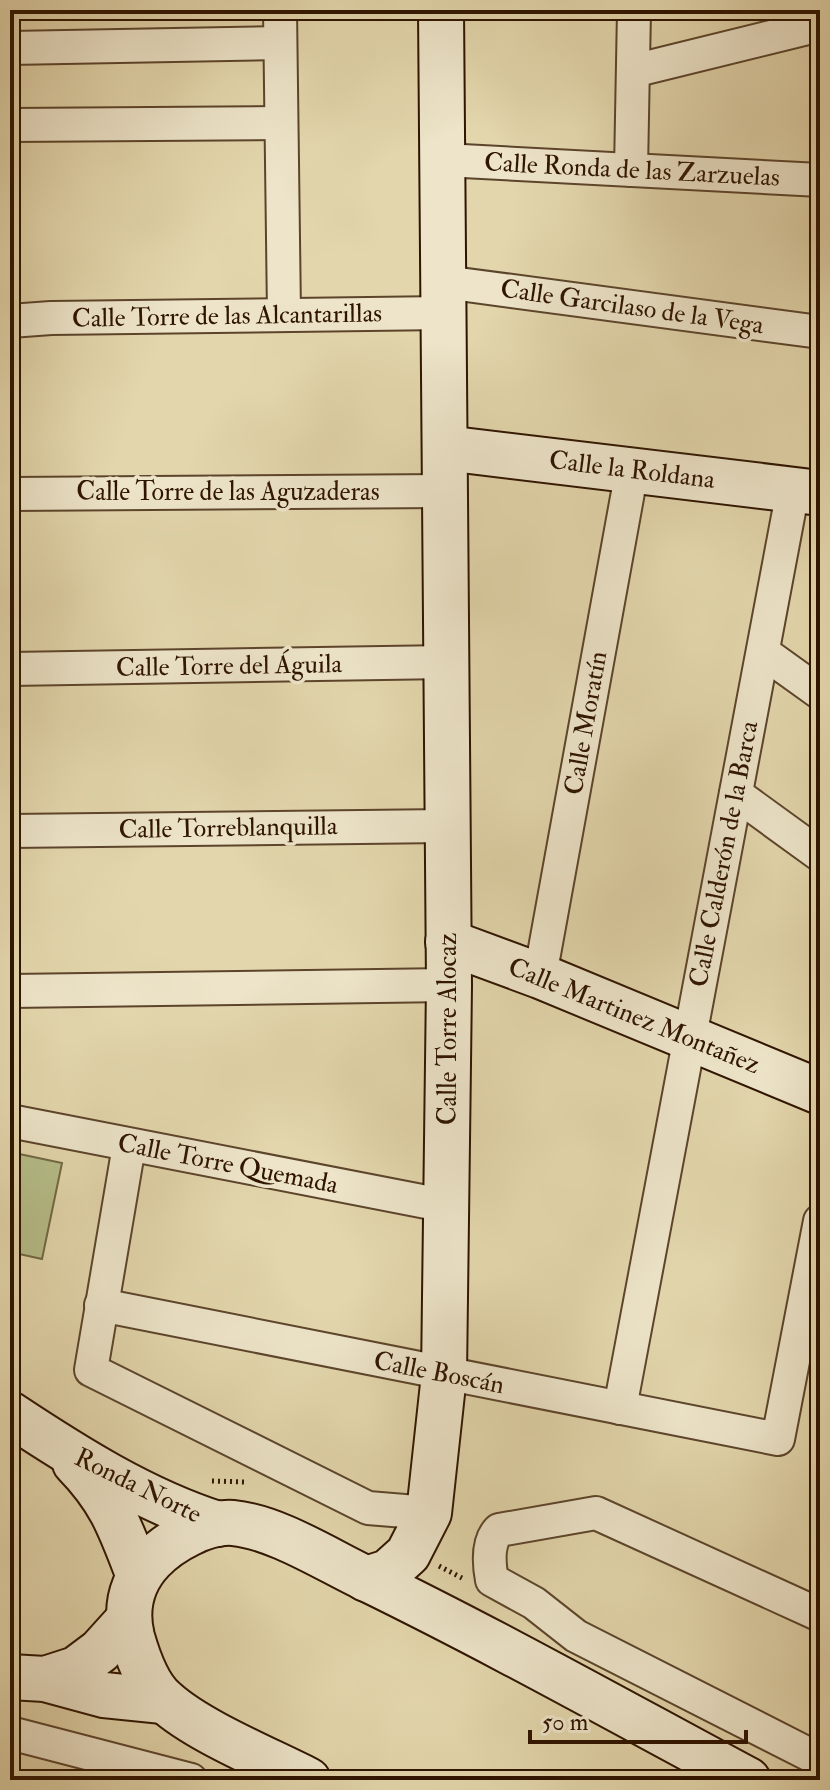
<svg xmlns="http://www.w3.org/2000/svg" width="830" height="1790" font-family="'IM FELL Double Pica',serif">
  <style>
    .green { fill: #b5bd88; stroke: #726844; stroke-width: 2 }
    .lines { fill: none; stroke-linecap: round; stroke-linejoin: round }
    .street-casing { stroke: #5c442b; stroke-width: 36 }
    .secondary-casing { stroke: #2f1400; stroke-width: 48 }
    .path { stroke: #2f1400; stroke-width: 5; stroke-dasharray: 2 4; stroke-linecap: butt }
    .street { stroke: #ede4c9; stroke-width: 32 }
    .secondary { stroke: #ede4c9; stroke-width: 44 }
    .labels { text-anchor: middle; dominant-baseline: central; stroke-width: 7; stroke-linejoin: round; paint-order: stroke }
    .street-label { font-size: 26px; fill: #2f1400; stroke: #ede4c9 }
  </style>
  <rect width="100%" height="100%" fill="#e3d6ac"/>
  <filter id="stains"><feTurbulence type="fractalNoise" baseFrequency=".0025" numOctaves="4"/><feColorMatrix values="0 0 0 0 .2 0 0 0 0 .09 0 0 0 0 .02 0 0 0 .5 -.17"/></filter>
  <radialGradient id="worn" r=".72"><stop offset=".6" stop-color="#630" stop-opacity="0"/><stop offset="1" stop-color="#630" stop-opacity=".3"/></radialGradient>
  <polygon class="green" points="10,1152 62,1163 42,1259 10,1252"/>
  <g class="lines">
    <g class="street-casing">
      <g id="street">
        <polyline points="280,10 284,314"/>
        <polyline points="10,48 280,43"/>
        <polyline points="633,71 820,25"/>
        <polyline points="10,125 281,123"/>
        <polyline points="444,160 820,180"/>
        <polyline points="631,170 634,10"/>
        <polyline points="444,282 820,332"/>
        <polyline points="10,321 51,318 444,313"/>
        <polyline points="10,494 445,491"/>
        <polyline points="763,652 820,693"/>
        <polyline points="10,669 448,662"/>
        <polyline points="736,794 820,855"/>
        <polyline points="10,831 446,826"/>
        <polyline points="540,976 632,470"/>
        <polyline points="10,991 449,985"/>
        <polyline points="10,1121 447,1206"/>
        <polyline points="129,1146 91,1370 368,1508 429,1513"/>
        <polyline points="101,1305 778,1439 820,1221"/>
        <polyline points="620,1408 793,490"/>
        <path d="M820 1615 596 1513 499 1530C487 1542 489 1564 492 1580L534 1603 576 1636 820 1760"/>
        <polyline points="10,1733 191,1780"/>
      </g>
    </g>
    <g class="secondary-casing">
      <g id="secondary">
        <polyline points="445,448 820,493"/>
        <polyline points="448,942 540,976 820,1092"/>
        <path d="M10 1414C75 1457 143 1500 218 1524"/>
        <path d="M75 1463C111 1500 120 1527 138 1574"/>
        <polyline points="366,1579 388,1572 408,1554 429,1513 444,1375 449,985 441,10"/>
        <polyline points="10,1677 45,1679 104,1695 163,1701"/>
        <polyline points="45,1679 76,1669 100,1651 128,1620"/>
        <path d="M308 1780C267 1759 198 1731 165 1701 148 1687 138 1658 132 1637 125 1608 131 1582 152 1560 170 1541 206 1521 233 1523 276 1527 327 1560 367 1579 496 1642 621 1712 748 1780"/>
      </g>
    </g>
    <g class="path">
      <polyline points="212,1481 246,1482"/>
      <polyline points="439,1566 462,1578"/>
    </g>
    <use href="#street" class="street"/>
    <use href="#secondary" class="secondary"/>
  </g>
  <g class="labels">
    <g class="street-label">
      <text transform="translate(632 170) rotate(3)">Calle Ronda de las Zarzuelas</text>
      <text transform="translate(632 307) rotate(8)">Calle Garcilaso de la Vega</text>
      <text transform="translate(227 316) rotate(-1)">Calle Torre de las Alcantarillas</text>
      <text transform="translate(632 470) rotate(7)">Calle la Roldana</text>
      <text x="228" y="492">Calle Torre de las Aguzaderas</text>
      <text transform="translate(229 666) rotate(-1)">Calle Torre del Águila</text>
      <text transform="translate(586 723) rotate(-80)">Calle Moratín</text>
      <text transform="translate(228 828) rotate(-1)">Calle Torreblanquilla</text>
      <text transform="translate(724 854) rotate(-79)">Calle Calderón de la Barca</text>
      <text transform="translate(634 1016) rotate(22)">Calle Martinez Montañez</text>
      <text transform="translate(448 1029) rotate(-90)">Calle Torre Alocaz</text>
      <text transform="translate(228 1164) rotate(11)">Calle Torre Quemada</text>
      <text transform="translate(439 1373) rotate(11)">Calle Boscán</text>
      <text transform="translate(138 1486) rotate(26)">Ronda Norte</text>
    </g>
  </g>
  <rect width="830" height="1790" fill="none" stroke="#e3d6ac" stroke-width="40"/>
  <rect x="12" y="12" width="806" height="1766" fill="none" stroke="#2f1400" stroke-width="4"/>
  <rect x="20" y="20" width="790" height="1750" fill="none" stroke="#2f1400" stroke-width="2"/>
  <path d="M530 1730v12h216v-12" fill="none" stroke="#2f1400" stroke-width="4"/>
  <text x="542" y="1730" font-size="24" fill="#2f1400" stroke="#ede4c9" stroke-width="6" paint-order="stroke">50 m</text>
  <rect width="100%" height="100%" filter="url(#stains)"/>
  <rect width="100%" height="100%" fill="url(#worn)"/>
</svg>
